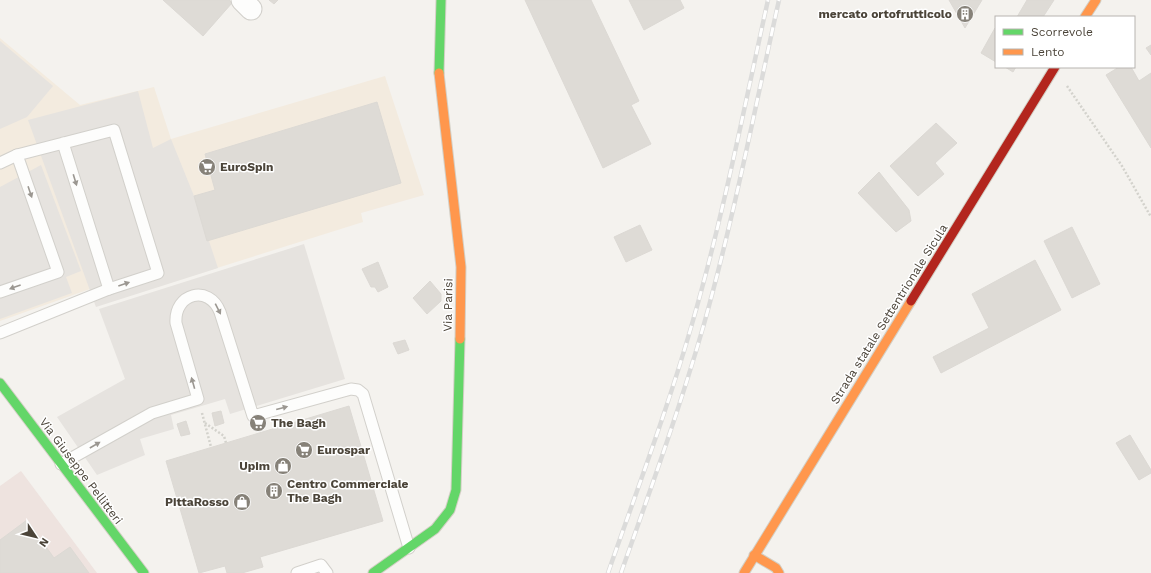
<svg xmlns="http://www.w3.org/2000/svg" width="1151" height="573" font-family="'Work Sans',sans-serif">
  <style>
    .commercial { fill: #f3ebdf }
    .medical { fill: #eee3df }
    .parking { fill: #e6e3df }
    .building { fill: #dedbd6; stroke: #dcd9d4 }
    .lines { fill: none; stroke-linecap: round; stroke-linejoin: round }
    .lane-casing { stroke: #d2d0cb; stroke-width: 13 }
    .street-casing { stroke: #d2d0cb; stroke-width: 23 }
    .fast-casing { stroke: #d3cfc5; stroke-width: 11 }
    .slow-casing { stroke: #d3cfc5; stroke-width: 11 }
    .jam-casing { stroke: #d3cfc5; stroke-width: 11 }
    .path { stroke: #d3d2cc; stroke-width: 2.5; stroke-dasharray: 2 2; stroke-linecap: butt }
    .lane { stroke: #fdfdfc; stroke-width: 11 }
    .street { stroke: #fdfdfc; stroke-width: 21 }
    .fast { stroke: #63d668; stroke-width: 9 }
    .slow { stroke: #ff974d; stroke-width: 9 }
    .jam { stroke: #b3261e; stroke-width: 9 }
    .rail-casing { stroke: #dbdbda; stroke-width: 4.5 }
    .rail { stroke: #fff; stroke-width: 3; stroke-dasharray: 9; stroke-linecap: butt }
    .oneway { fill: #9b9791 }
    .labels { text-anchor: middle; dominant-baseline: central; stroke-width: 3; stroke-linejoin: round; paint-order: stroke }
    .poi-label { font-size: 12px; font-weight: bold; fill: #4b4439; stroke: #fff; text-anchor: start }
    .street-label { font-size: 12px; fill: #4b4439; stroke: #fff }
  </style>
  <rect width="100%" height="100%" fill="#f4f2ee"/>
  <polygon class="commercial" points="0,38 80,105 154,87 171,139 385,76 424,195 361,213 363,222 96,306 90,289 0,321"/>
  <polygon class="medical" points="21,471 97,573 0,573 0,486"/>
  <g class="parking">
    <polygon points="0,41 53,86 27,117 0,129"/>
    <polygon points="138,91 153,148 171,139 194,196 218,268 96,307 28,120"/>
    <polygon points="41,165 81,271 66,277 72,293 0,319 0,187"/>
    <polygon points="304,244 345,379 230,414 225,399 171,415 174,429 140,439 145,455 97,475 57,417 125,379 99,309"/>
  </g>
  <g class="building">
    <polygon points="163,0 229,0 232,3 203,36"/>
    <polygon points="269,0 278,0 274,4"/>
    <polygon points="525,0 591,0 639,101 631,105 651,144 603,168"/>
    <polygon points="629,0 680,0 684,8 644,30"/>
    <polygon points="949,0 982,0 965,28"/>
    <polygon points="1027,0 1054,0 1043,17 1017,17"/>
    <polygon points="995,28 996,28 996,62 981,53"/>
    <polygon points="1151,45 1151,55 1146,48"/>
    <polygon points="1005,67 1016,67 1013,72"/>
    <polygon points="1119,67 1131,67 1139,81 1151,73 1151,148 1106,75"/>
    <polygon points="377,102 401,183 207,241 194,196 215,190 205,154"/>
    <polygon points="936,123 957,143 935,163 944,174 918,196 890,166"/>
    <polygon points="879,172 909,210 911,221 896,232 858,193"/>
    <polygon points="640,225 652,250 626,262 614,237"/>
    <polygon points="1072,227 1100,284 1072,298 1044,241"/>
    <polygon points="1035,260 1061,310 941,373 933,357 989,328 972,294"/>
    <polygon points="378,262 388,287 378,292 375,287 371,287 362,269"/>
    <polygon points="430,281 441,294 441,301 427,314 413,298"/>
    <polygon points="405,340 409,350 398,354 393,343"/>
    <polygon points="349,406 383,521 260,557 263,567 242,573 227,573 225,566 199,573 166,461"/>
    <polygon points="221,411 224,423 215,426 212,413"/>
    <polygon points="186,421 190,434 181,436 177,424"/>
    <polygon points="1130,435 1151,470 1151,473 1139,480 1116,443"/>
    <polygon points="27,520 54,558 70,547 89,573 0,573 0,540"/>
  </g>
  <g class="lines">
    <g class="lane-casing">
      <g id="lane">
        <polyline points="0,163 17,155 114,130 158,273 109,289 63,143"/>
        <polyline points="0,292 58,272 17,155"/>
        <polyline points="0,333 109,289"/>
        <path d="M61 464 152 413 198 399 176 323C174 293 209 284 220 312L253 416 351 389 358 390 363 394 409 548"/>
        <polyline points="297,573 321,565 327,573"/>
      </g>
    </g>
    <g class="street-casing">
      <polyline id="street" points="242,0 251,9"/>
    </g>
    <g class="fast-casing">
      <g id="fast">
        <polyline points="439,73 441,0"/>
        <polyline points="0,383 144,573"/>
        <polyline points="373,573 435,529 450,510 456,490 460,339"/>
      </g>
    </g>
    <g class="slow-casing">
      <g id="slow">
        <polyline points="1085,17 1096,0"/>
        <polyline points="439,73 461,267 460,339"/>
        <polyline points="754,555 776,568 779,573"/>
        <polyline points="744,573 911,301"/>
      </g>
    </g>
    <g class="jam-casing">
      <polyline id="jam" points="911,301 1055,67"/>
    </g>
    <g class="path">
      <polyline points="1067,86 1122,166 1151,217"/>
      <polyline points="202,413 211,447"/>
      <polyline points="205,423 224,436 226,443"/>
    </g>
    <use href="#lane" class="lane"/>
    <use href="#street" class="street"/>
    <use href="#fast" class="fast"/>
    <use href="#slow" class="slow"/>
    <use href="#jam" class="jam"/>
    <g class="rail-casing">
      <g id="rail">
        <path d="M608 573C637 490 668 408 692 324 723 217 744 108 768 0"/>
        <path d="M621 573C650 491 680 408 704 324 734 217 755 108 779 0"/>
      </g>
    </g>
    <use href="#rail" class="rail"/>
  </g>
  <defs><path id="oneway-solid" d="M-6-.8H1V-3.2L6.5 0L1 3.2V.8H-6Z"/></defs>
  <g class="oneway">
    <use href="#oneway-solid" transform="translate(75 180) rotate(73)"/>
    <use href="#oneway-solid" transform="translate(30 192) rotate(71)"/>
    <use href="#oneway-solid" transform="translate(124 284) rotate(-19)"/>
    <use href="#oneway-solid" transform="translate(15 287) rotate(160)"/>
    <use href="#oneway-solid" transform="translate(218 309) rotate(63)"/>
    <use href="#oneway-solid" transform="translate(193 383) rotate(-106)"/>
    <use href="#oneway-solid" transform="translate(282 408) rotate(-15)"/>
    <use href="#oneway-solid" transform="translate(95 445) rotate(-30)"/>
  </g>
  <defs>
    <g id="building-disc" transform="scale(0.9)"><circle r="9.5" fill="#868178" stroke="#fff"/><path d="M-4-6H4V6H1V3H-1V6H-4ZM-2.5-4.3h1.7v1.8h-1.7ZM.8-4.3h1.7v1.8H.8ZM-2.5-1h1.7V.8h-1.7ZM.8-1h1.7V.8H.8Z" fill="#fff"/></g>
    <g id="supermarket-disc" transform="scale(0.9)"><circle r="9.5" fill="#868178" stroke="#fff"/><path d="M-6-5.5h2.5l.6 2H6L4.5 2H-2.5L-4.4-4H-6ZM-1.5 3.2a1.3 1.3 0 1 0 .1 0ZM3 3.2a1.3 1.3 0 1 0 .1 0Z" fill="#fff"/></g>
    <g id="shop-disc" transform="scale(0.9)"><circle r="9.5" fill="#868178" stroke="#fff"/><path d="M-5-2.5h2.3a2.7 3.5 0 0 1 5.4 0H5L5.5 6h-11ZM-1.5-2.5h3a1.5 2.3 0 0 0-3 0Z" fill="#fff"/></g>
  </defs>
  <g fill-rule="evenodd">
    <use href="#building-disc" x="965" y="14"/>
    <use href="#supermarket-disc" x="207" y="167"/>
    <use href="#supermarket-disc" x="258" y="423"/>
    <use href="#supermarket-disc" x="304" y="450"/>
    <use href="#shop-disc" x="283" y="466"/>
    <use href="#building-disc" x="274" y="491"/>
    <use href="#shop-disc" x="242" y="502"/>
  </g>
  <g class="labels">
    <g class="poi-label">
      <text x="952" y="14" text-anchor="end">mercato ortofrutticolo</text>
      <text x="220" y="167">EuroSpin</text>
      <text x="271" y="423">The Bagh</text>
      <text x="317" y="450">Eurospar</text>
      <text x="270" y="466" text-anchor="end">Upim</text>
      <text x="287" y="484">Centro Commerciale<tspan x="287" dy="14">The Bagh</tspan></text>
      <text x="229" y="502" text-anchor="end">PittaRosso</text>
    </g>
    <g class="street-label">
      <text transform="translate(448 305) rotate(-89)">Via Parisi</text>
      <text transform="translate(889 314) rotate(-58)">Strada statale Settentrionale Sicula</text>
      <text transform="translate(81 471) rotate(53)">Via Giuseppe Pellitteri</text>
    </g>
  </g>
  <rect x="995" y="16" width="140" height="52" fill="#ffffff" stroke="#b7b4b0"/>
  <rect x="1003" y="29" width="20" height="6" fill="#63d668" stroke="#b7b4b0"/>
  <text x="1031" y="36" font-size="12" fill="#4b4439">Scorrevole</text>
  <rect x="1003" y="49" width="20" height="6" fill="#ff974d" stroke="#b7b4b0"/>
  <text x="1031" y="56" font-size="12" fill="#4b4439">Lento</text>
  <g transform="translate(36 537) rotate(125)" stroke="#ffffff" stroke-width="3" paint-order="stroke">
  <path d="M0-3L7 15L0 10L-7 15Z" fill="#4b4439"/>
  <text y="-6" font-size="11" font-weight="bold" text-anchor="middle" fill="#4b4439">N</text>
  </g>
</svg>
